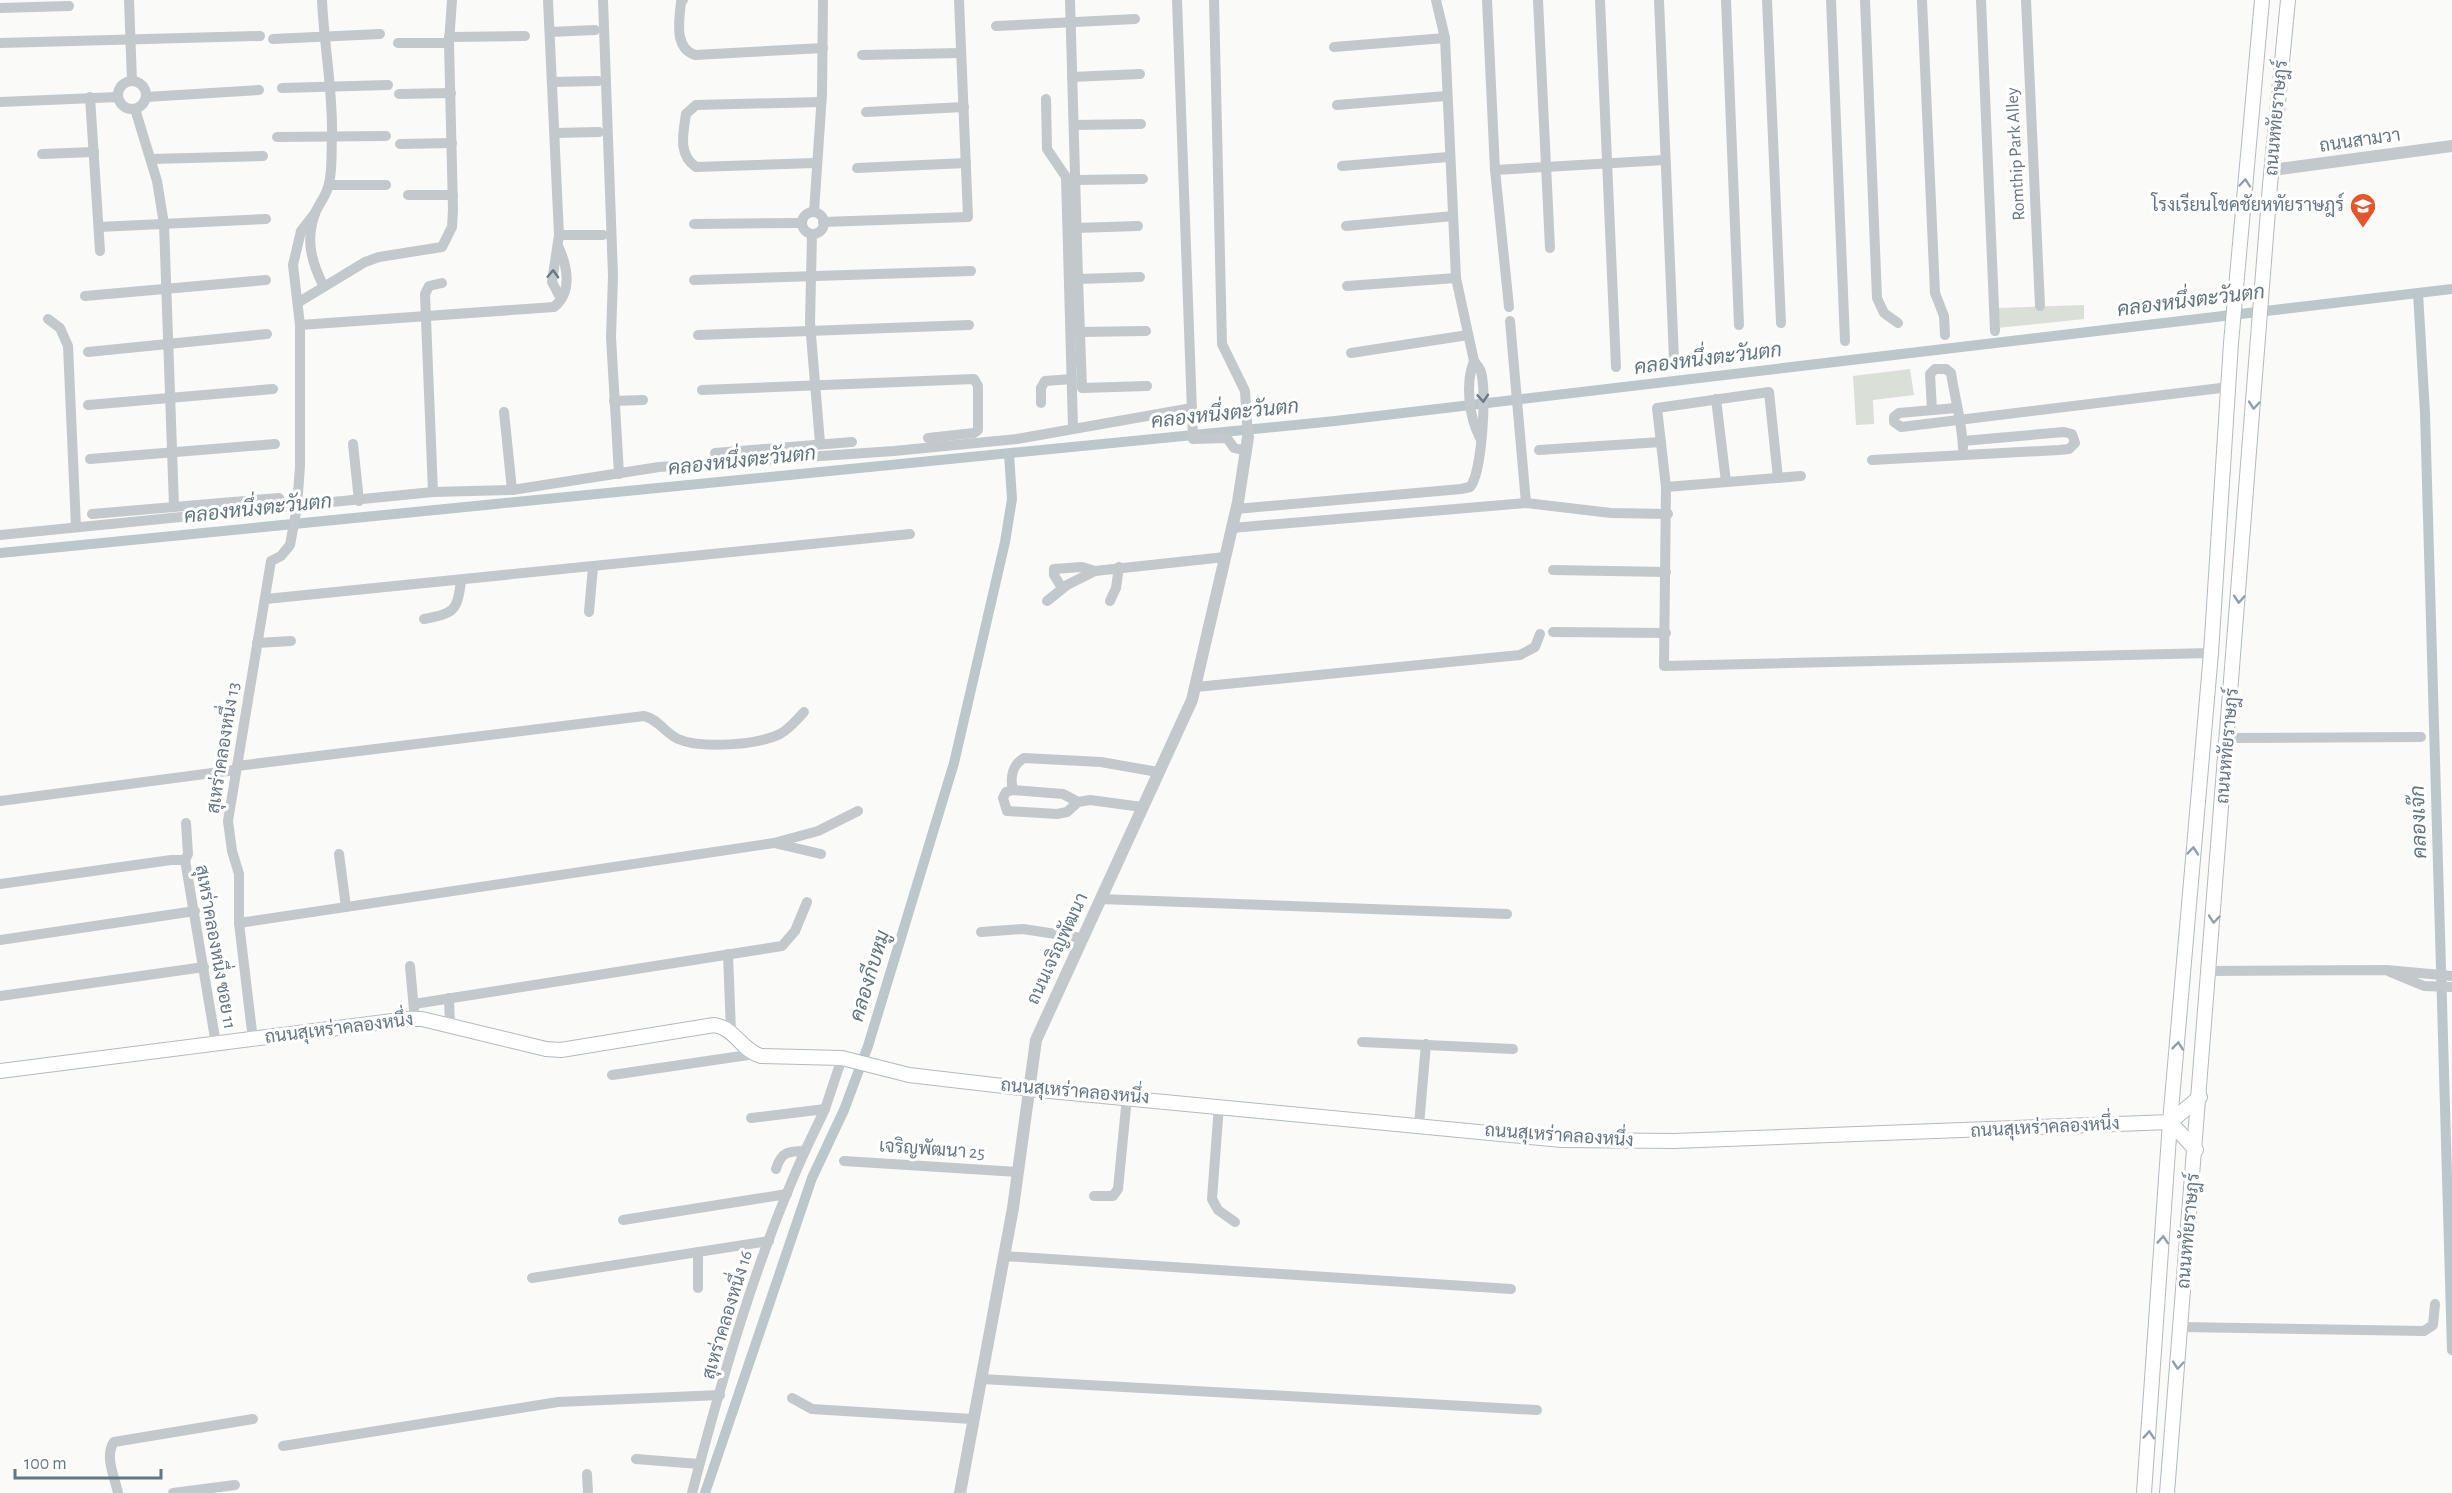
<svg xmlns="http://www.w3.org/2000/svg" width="2452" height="1493" font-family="'Alegreya Sans',Sarabun,sans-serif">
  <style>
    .green { fill: #dadfd7 }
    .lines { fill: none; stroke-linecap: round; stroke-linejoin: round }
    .canal { stroke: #bbc7cb; stroke-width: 10 }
    .secondary-casing { stroke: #b3babf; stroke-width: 16 }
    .minor { stroke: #c3c8cc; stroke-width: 10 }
    .tertiary { stroke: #c3c8cc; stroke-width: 12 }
    .secondary { stroke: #fff; stroke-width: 14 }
    .oneway { stroke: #939fa8 }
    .oneway2 { stroke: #6a7a87 }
    .labels { text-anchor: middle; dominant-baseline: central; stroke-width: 6; stroke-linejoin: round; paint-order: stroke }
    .street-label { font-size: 18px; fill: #657683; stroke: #fff }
    .poi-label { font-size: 18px; fill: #657683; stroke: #fff; text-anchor: end }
    .water-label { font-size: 20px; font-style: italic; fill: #60757c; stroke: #fff }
  </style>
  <rect width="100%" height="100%" fill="#fafaf8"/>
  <g class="green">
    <polygon points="2084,305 2084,319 1997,328 1997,308"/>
    <polygon points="1910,369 1914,395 1873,400 1874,424 1856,425 1853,376"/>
  </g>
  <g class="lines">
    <g class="canal">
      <polyline points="2418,293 2425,413 2452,1350"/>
      <polyline points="0,553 1335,421 2452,289"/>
      <polyline points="705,1493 812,1178 844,1110 868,1046 954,763 1005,542 1012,499 1009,454"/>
    </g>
    <g class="secondary-casing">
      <g id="secondary">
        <path d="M0 1071 408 1019H422L546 1049 561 1050 714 1025C735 1028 742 1051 761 1056L842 1058 909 1075 1029 1089 1562 1140 1674 1141 2170 1122"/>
        <polyline points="2170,1122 2200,1097"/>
        <polyline points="2170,1122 2196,1150"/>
        <polyline points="2144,1493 2170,1122 2211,653 2231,343 2262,0"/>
        <polyline points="2167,1493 2270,185 2288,0"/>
      </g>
    </g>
    <g class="minor">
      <polyline points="129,0 132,81"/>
      <path d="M322 0C324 46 333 90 332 136 331 152 333 172 328 187 326 195 320 203 316 211 305 238 311 261 323 285"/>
      <polyline points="548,0 559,235 552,282 561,299"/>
      <polyline points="603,0 613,276 611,337 619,474"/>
      <path d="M683 0 681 2C679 21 674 48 695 55L823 48"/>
      <polyline points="1070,0 1078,279 1140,277"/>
      <polyline points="1177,0 1193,439 1227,438 1234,448 1247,451"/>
      <polyline points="1214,0 1222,344 1245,391 1248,437"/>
      <polyline points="1487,0 1495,170 1509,307"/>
      <polyline points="1538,0 1550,248"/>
      <polyline points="1600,0 1616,367"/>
      <polyline points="1659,0 1674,359"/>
      <polyline points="1726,0 1739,325"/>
      <polyline points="1767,0 1781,323"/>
      <polyline points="1831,0 1845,341"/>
      <polyline points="1865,0 1877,298 1884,313 1898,323"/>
      <polyline points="1922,0 1935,293 1944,316 1945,335"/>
      <polyline points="1981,0 1995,331"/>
      <polyline points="2026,0 2040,306"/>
      <polyline points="0,8 69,6"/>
      <polyline points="996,26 1135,19"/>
      <polyline points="550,32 595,30"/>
      <polyline points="449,37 525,36"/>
      <polyline points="273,39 380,34"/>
      <polyline points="0,43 260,36"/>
      <polyline points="398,43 449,43"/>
      <polyline points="1334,47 1445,38"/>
      <polyline points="862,55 961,53"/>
      <polyline points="1072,77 1140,74"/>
      <circle cx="132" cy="95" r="14"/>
      <polyline points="552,82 598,81"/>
      <polyline points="282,88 388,85"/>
      <polyline points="399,94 451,93"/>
      <polyline points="90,97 100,251"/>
      <polyline points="146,97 259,90"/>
      <polyline points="1046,99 1047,149 1066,177 1073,427"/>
      <polyline points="0,102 118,97"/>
      <polyline points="1337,105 1446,96"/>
      <polyline points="135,109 157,181 164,224 174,506"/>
      <polyline points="866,112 964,107"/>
      <polyline points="1074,125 1141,124"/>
      <polyline points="555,133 599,132"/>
      <polyline points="277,137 386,136"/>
      <polyline points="400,144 452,143"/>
      <polyline points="42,154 94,152"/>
      <polyline points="151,159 263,156"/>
      <path d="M815 163 696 167C678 155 683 134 686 114L696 105 821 102"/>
      <polyline points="1342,166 1448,157"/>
      <polyline points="857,168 966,163"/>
      <polyline points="1495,170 1665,160"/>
      <polyline points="1076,180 1143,179"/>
      <polyline points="329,185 386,185"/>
      <polyline points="408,195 453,195"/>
      <polyline points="814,212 822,94 823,0"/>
      <circle cx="813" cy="223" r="11"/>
      <polyline points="823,222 968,217 959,0"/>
      <polyline points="694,224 802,223"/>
      <polyline points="1346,226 1453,216"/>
      <polyline points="99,227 266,219"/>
      <polyline points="1076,228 1138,226"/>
      <polyline points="812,234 810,323 820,443"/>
      <polyline points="559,235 603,235"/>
      <polyline points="1078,279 1082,388 1147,386"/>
      <polyline points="694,280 971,271"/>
      <polyline points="1347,286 1456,278"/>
      <polyline points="85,296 266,280"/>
      <polyline points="299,302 365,262 379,257 442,247 452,227 453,210 449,43 452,0"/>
      <polyline points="48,319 60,328 68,346 76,527"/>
      <polyline points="1510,321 1526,503"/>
      <path d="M300 325 554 307C573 292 567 266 559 248"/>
      <polyline points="1080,332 1146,331"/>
      <polyline points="698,335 969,325"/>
      <polyline points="88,352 267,334"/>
      <polyline points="1351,353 1468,335"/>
      <path d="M1474 361C1465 383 1469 417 1480 438"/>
      <polyline points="702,390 974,379 978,386 978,430 974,433 928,438"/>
      <polyline points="1716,399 1726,482"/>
      <polyline points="614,401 643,400"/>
      <polyline points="1041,403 1041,388 1045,381 1072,379"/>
      <polyline points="88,405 273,389"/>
      <polyline points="1956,408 1899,413 1894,417 1894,422 1901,427 2229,387"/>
      <path d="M1932 410 1930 374 1935 369H1946L1951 373C1955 399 1962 422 1963 448"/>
      <polyline points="504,412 512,490"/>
      <polyline points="353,444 359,501"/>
      <polyline points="1539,450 1661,442"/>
      <polyline points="715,453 852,442"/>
      <polyline points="90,459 275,444"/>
      <polyline points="1872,460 2059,450 2069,449 2075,443 2072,434 2064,432 1963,441"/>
      <polyline points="1801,476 1666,487 1664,666 2211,653"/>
      <polyline points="1666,487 1657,408 1769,392 1778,478"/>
      <polyline points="433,492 425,294 429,286 442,283"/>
      <path d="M1236 509 1461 489 1470 487C1482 474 1487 391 1481 372 1480 368 1476 364 1474 361L1456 278 1445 38 1436 0"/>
      <polyline points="92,514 279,498"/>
      <polyline points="1232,528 1526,503 1611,513 1668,514"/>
      <polyline points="0,535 433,492 512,490 659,467 894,451 1017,439 1192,408"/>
      <polyline points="1553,570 1666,572"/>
      <polyline points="1062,588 1054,575 1054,569 1082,567 1095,571"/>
      <polyline points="266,599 910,534"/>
      <polyline points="1047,601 1067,585 1095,571 1225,557"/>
      <polyline points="1110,601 1116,588 1119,567"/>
      <polyline points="589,612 593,567"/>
      <path d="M424 619C455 613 457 611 461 581"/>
      <polyline points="1553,632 1666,633"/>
      <polyline points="257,643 291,641"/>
      <polyline points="1196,687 1520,655 1535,647 1540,634"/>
      <polyline points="2229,738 2421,737"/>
      <path d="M237 766 644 716C658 719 665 733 678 739 701 749 757 745 780 734 789 729 797 720 804 712"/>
      <path d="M1013 790C1010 778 1012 765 1024 758L1101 762 1158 772"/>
      <polyline points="0,801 235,770"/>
      <polyline points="1078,802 1063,794 1013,790 1006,792 1003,798 1007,811 1057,814 1067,812 1078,802 1090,800 1142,807"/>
      <polyline points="774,843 821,854"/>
      <polyline points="339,854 346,907"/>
      <polyline points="185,860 216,1044"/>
      <polyline points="185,860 188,854 186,823"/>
      <polyline points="0,884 171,860 185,860"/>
      <polyline points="1100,899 1507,914"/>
      <polyline points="239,923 774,843 818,831 858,811"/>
      <polyline points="981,932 1023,929 1082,938"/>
      <polyline points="0,940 195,911"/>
      <polyline points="728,954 731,1032"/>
      <polyline points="410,966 414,1010"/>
      <polyline points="2210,971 2387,970 2452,976"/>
      <polyline points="2390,972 2424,986 2452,987"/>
      <polyline points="0,996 204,967"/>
      <polyline points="449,998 450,1026"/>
      <polyline points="414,1004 782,946 795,931 807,902"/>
      <polyline points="253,1040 239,923 239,874 232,851 228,821 271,561 281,556 290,545 297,507 300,466 300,325 293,265 301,231 315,213"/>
      <polyline points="1362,1042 1513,1049"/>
      <polyline points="612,1075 755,1054"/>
      <polyline points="1219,1105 1212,1199 1218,1210 1235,1222"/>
      <polyline points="751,1118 825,1109"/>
      <polyline points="1419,1125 1426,1044"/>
      <polyline points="805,1151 825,1109 842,1058"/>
      <polyline points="844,1161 1018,1172"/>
      <polyline points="1094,1196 1113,1196 1118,1189 1127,1097"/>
      <polyline points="623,1220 787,1194"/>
      <polyline points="698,1252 698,1288"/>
      <polyline points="1004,1256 1511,1289"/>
      <polyline points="532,1278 769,1241"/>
      <polyline points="2181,1327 2424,1331 2433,1325 2435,1304"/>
      <polyline points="981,1379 1537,1410"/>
      <polyline points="792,1398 812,1409 972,1419"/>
      <polyline points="283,1446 558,1402 720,1395"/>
      <polyline points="636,1459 699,1464"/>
      <polyline points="587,1474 588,1493"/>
      <path d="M118 1493C115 1478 104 1456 114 1442L253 1419"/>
      <polyline points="173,1493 235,1485"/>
      <path d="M692 1493C722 1378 756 1259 805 1151 788 1151 781 1152 776 1169"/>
    </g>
    <g class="tertiary">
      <polyline points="2272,170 2452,146"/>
      <polyline points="960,1493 1013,1208 1036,1040 1192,700 1238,502 1248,437"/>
    </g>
    <use href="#secondary" class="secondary"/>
  </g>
  <defs><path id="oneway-chevron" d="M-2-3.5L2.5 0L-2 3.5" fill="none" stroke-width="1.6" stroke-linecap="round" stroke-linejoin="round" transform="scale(1.5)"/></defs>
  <g class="oneway">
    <use href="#oneway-chevron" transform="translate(2245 183) rotate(-85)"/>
    <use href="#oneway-chevron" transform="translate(2254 405) rotate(95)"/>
    <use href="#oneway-chevron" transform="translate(2239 599) rotate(94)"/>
    <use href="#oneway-chevron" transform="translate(2193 851) rotate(-85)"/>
    <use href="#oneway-chevron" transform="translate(2214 919) rotate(95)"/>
    <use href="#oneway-chevron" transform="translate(2178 1046) rotate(-84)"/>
    <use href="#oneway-chevron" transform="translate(2163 1240) rotate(-86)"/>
    <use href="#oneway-chevron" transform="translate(2178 1365) rotate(95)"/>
    <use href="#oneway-chevron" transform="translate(2149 1435) rotate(-86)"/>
  </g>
  <g class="oneway2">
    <use href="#oneway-chevron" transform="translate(553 274) rotate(-88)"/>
    <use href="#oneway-chevron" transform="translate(1483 398) rotate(86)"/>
  </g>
  <defs>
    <g id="school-pin" transform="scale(1.35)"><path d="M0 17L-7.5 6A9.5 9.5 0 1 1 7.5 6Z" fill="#e4572e" stroke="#fff"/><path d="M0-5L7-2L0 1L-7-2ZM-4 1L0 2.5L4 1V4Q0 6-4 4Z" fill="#fff"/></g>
  </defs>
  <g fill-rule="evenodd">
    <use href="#school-pin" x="2363" y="206"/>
  </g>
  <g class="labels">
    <g class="street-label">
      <text transform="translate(2277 118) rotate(-85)">ถนนหทัยราษฎร์</text>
      <text transform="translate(2360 141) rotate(-8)">ถนนสามวา</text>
      <text transform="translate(2016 154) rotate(-93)">Romthip Park Alley</text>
      <text transform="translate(2228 746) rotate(-85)">ถนนหทัยราษฎร์</text>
      <text transform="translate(224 748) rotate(-81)">สุเหร่าคลองหนึ่ง 13</text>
      <text transform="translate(215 947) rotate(80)">สุเหร่าคลองหนึ่ง ซอย 11</text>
      <text transform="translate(1058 949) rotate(-65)">ถนนเจริญพัฒนา</text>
      <text transform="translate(339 1029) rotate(-7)">ถนนสุเหร่าคลองหนึ่ง</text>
      <text transform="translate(1075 1092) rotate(5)">ถนนสุเหร่าคลองหนึ่ง</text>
      <text transform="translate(2045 1128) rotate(-3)">ถนนสุเหร่าคลองหนึ่ง</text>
      <text transform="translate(1559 1136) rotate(4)">ถนนสุเหร่าคลองหนึ่ง</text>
      <text transform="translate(932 1150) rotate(4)">เจริญพัฒนา 25</text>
      <text transform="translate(2189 1231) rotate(-85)">ถนนหทัยราษฎร์</text>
      <text transform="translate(728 1315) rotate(-73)">สุเหร่าคลองหนึ่ง 16</text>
    </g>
    <g class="poi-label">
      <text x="2344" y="206">โรงเรียนโชคชัยหทัยราษฎร์</text>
    </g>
    <g class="water-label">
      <text transform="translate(2191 301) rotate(-7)">คลองหนึ่งตะวันตก</text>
      <text transform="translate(1708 359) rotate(-7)">คลองหนึ่งตะวันตก</text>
      <text transform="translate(1225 414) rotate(-6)">คลองหนึ่งตะวันตก</text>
      <text transform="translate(742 461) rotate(-6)">คลองหนึ่งตะวันตก</text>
      <text transform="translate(258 509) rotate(-6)">คลองหนึ่งตะวันตก</text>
      <text transform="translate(2419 822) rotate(-92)">คลองเจ๊ก</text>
      <text transform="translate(870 976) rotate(-73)">คลองกีบหมู</text>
    </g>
  </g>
  <path d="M15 1469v9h146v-9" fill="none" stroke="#657683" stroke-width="3"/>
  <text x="24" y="1469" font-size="18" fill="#657683" stroke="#ffffff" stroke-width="4.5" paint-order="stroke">100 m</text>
</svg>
